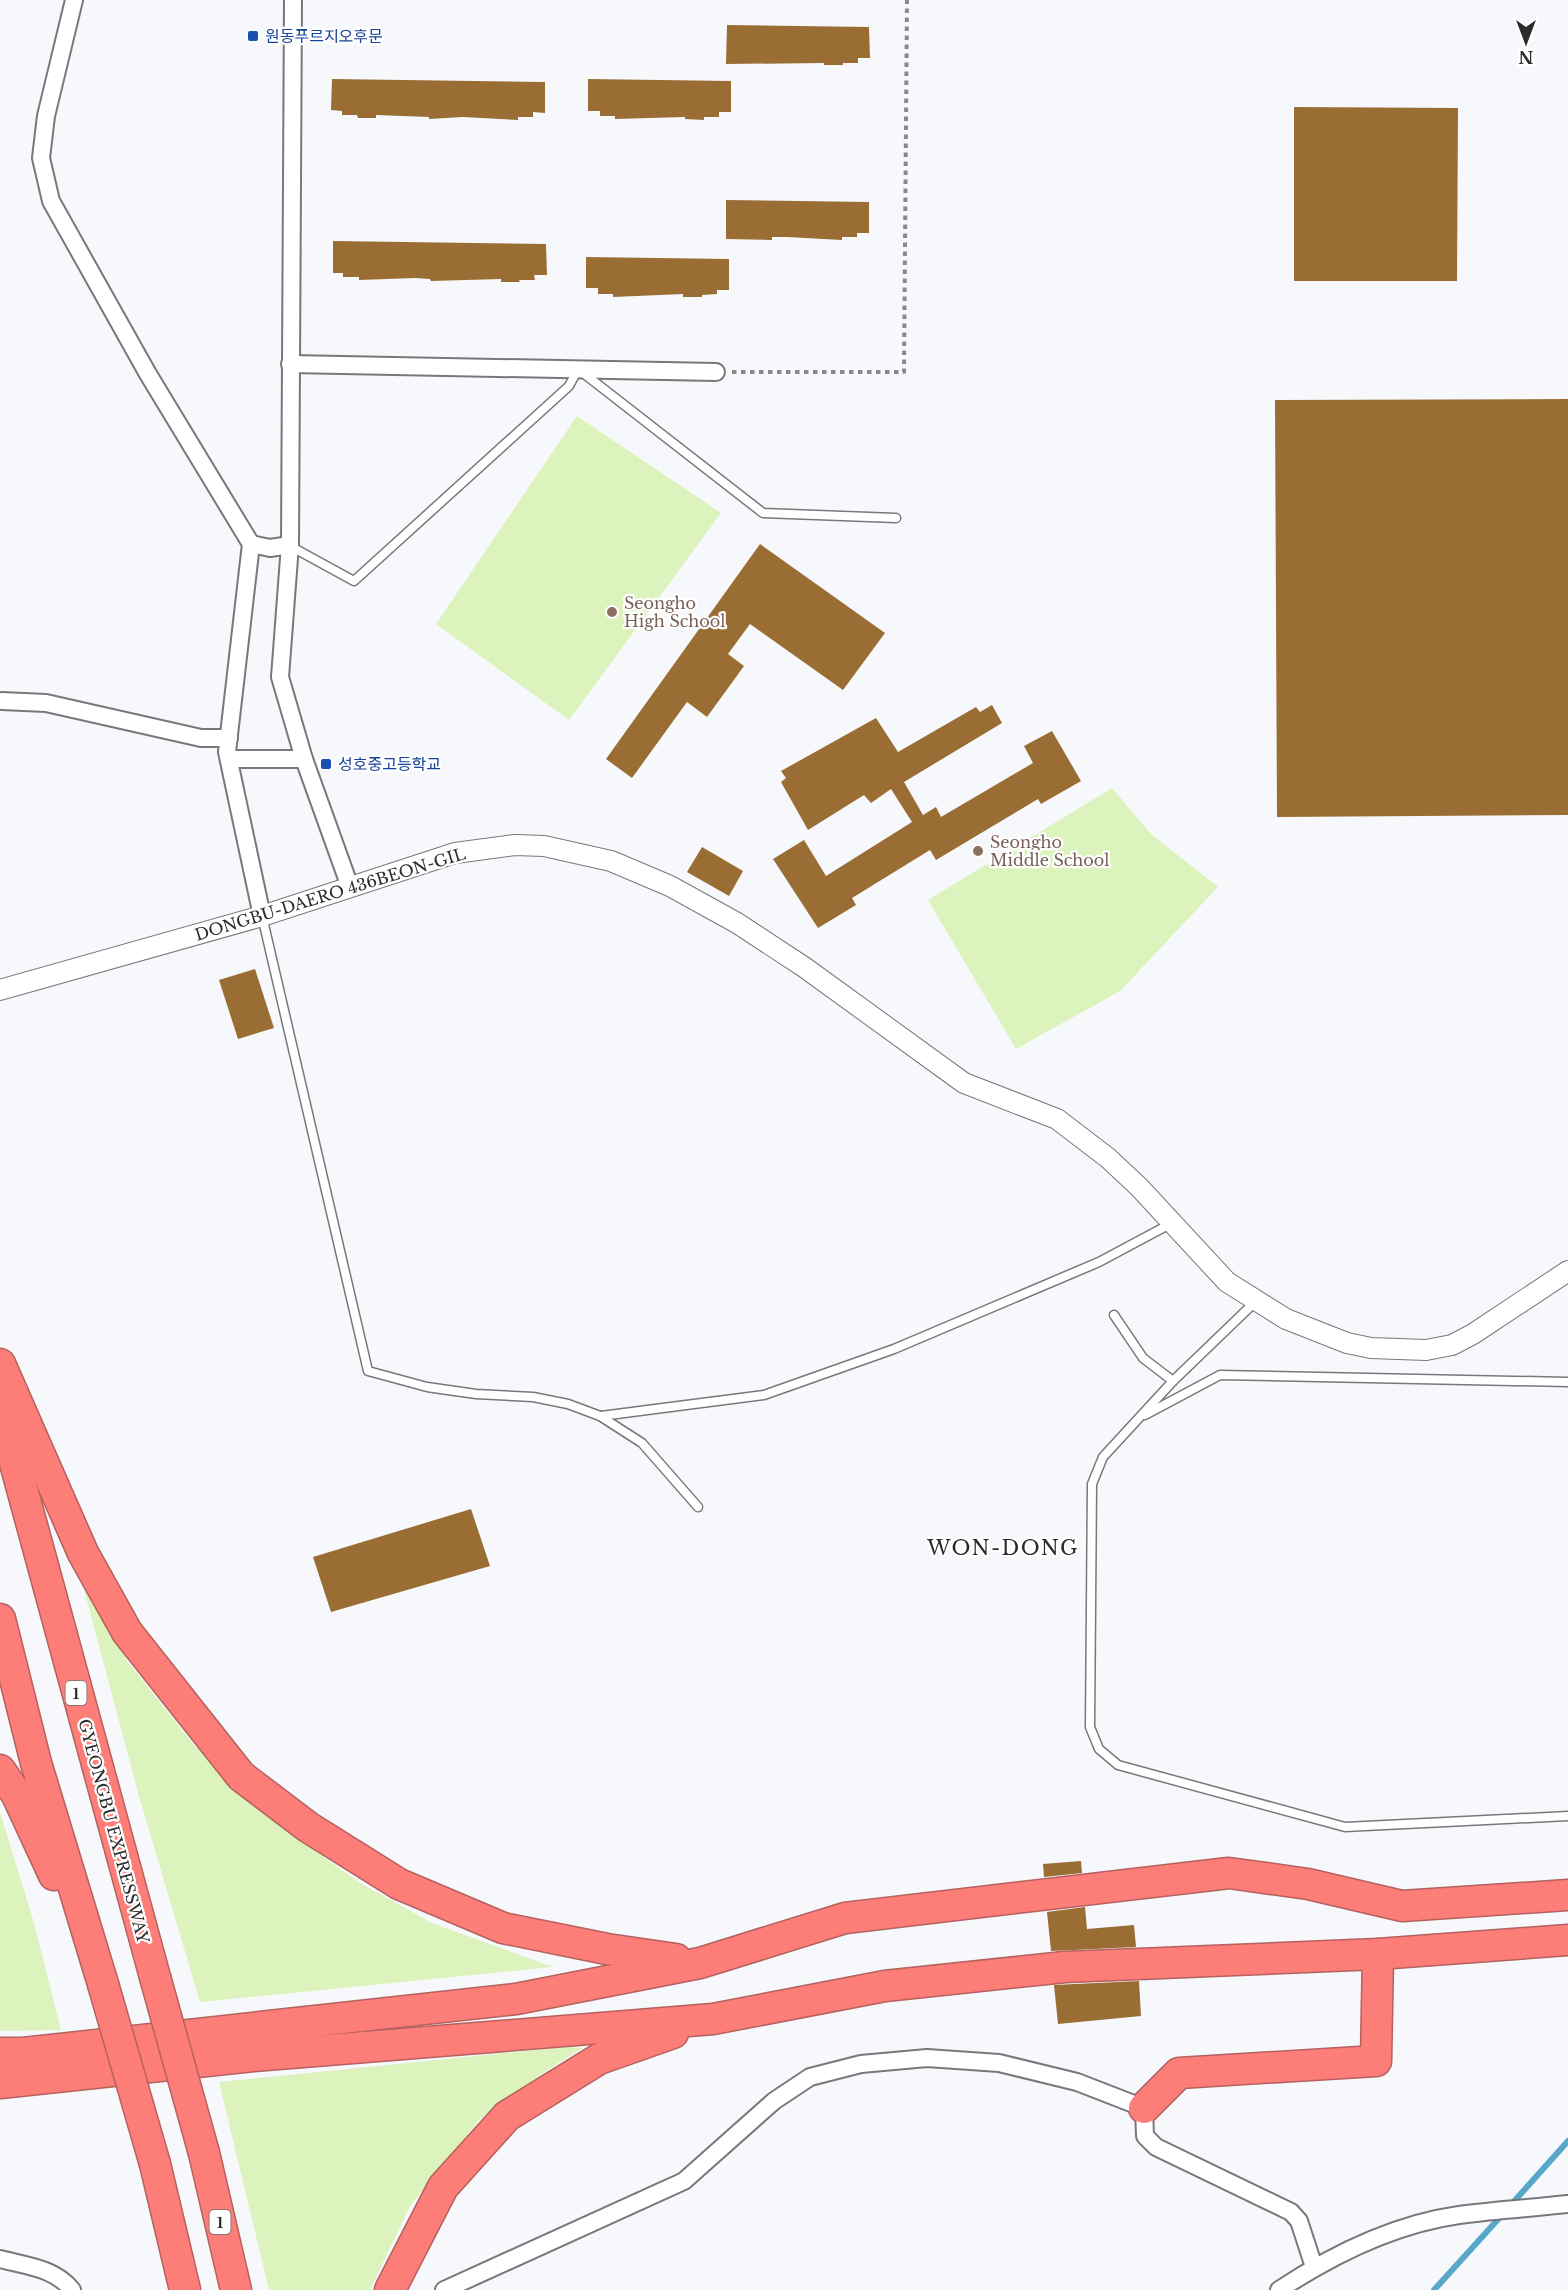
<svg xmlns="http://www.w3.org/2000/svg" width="1568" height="2290" font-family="'Libre Baskerville','Noto Sans KR',serif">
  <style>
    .green { fill: #dcf3bd }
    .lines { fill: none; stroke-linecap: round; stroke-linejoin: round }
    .stream { stroke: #56a7c8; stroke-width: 6 }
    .building { fill: #996d34 }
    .service-casing { stroke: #78787b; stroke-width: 11 }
    .minor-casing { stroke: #78787b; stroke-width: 20 }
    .tertiary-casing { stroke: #78787b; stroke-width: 22 }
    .motorway-casing { stroke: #b4615f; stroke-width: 33 }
    .path { stroke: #89898c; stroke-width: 4; stroke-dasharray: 4.5 4.5; stroke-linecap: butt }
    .service { stroke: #fff; stroke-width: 8 }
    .minor { stroke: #fff; stroke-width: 16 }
    .tertiary { stroke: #fff; stroke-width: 20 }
    .motorway { stroke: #fd7d79; stroke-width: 30 }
    .motorway-bridge-casing { stroke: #b4615f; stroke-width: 33; stroke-linecap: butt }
    .motorway-bridge { stroke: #fd7d79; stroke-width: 30 }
    .transit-dot { fill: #1a4fb4; stroke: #fff; stroke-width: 2 }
    .education-dot { fill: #8d6e63; stroke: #fff; stroke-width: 2 }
    .labels { text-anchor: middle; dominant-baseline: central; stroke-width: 4.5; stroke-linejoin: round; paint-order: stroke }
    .shield { fill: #fff; stroke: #6b6b6d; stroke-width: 1.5 }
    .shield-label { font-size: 15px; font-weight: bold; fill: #2c2c2e }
    .transit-label { font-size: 16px; fill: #164399; stroke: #fff; text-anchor: start }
    .education-label { font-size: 16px; fill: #785e54; stroke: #fff; text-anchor: start }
    .street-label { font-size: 16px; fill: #2c2c2e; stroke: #fff }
    .quarter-label { font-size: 20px; letter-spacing: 1.5px; fill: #2b2b2e; stroke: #fff }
  </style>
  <rect width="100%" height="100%" fill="#f7f8fb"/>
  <g class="green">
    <polygon points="577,416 721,513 569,720 436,624"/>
    <polygon points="1112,788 1151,834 1218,887 1120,991 1016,1049 928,900"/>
    <polygon points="82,1582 128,1662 193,1744 282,1827 360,1883 432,1923 553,1967 200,2002 140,1800"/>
    <polygon points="0,1812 34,1923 61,2030 0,2031"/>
    <polygon points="565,2047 583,2048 552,2067 480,2119 410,2206 370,2290 269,2290 219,2082"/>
  </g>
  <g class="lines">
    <g class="stream">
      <polyline points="1509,2207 1568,2141"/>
      <polyline points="1434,2290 1502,2215"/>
    </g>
  </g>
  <g class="building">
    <polygon points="727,25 869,27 870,58 858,58 858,63 843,63 843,65 824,65 824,63 726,64"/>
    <polygon points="332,79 545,82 545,113 533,112 533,117 518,117 518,120 463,117 429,119 429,117 376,115 376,118 358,118 357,115 342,115 342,111 331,110"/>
    <polygon points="588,79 731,81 731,112 719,112 719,117 704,117 704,120 685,119 685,117 615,119 615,116 600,116 600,111 588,111"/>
    <polygon points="1294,107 1458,108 1457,281 1294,281"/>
    <polygon points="726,200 869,202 869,233 857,233 857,237 842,237 842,240 787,237 772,237 772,240 726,239"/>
    <polygon points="333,241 546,244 547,275 534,275 535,280 519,280 520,282 501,282 501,279 431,281 430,279 415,278 359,280 359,277 343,277 343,273 333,273"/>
    <polygon points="586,257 729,259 729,290 717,290 717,294 702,295 702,297 683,297 683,294 613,297 613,294 598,294 598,288 586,288"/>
    <polygon points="1568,399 1568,815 1277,817 1275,400"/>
    <polygon points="760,544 885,633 843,690 750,624 728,654 744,666 707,717 687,702 632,778 606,759"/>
    <polygon points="992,705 1002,723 904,782 923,815 936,807 941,817 1033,763 1024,746 1052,731 1081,781 1041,804 1038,799 936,860 930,850 852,898 856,905 818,928 773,859 804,840 826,876 912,822 891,789 871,803 864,795 808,830 781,782 786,778 781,771 876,718 898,752 976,707 980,712"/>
    <polygon points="702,847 743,871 729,896 687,872"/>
    <polygon points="255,969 274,1028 238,1039 219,980"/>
    <polygon points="471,1509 490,1566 331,1612 313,1557"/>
    <polygon points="1081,1861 1082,1873 1044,1877 1043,1864"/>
    <polygon points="1085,1907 1087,1929 1134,1925 1136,1947 1051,1951 1047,1912"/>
    <polygon points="1139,1981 1141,2016 1058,2024 1054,1985"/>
  </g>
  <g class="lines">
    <g class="service-casing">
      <g id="service">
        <polyline points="290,546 354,581 569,386 578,369 763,513 896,518"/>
        <polyline points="262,916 368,1371 427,1387 476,1394 533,1397 568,1404 600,1416 642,1443 698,1507"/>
        <polyline points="1255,1302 1173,1381 1103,1457 1092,1484 1090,1727 1099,1749 1118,1765 1345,1827 1568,1816"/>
        <polyline points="1114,1315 1143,1358 1173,1381"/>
        <polyline points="1145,1415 1220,1375 1568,1382"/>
        <polyline points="601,1416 764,1395 894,1349 1099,1262 1172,1223"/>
      </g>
    </g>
    <g class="minor-casing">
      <g id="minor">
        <polyline points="74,0 46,116 41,158 51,201 148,374 251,544 227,752 262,916"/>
        <polyline points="293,0 290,545 280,677 304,759 350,887"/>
        <polyline points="290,364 716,372"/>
        <polyline points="251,544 270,548 290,545"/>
        <polyline points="2,701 46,703 201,738 229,738"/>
        <polyline points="229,759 304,759"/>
        <path d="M0 2259C26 2266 55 2268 72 2290"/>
        <polyline points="444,2290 684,2181 774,2101 810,2077 861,2064 927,2058 999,2063 1077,2082 1144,2108 1145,2136 1156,2147 1291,2212 1299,2221 1314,2267"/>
        <path d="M1279 2290C1332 2255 1395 2224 1459 2215 1495 2210 1532 2208 1568 2204"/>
      </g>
    </g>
    <g class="tertiary-casing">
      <polyline id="tertiary" points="0,990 262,916 455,853 515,845 544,846 611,861 670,886 737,923 804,967 964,1083 1057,1119 1108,1158 1139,1187 1227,1282 1286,1319 1347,1343 1371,1348 1426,1350 1452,1345 1473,1334 1568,1271"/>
    </g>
    <g class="motorway-casing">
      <g id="motorway">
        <polyline points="0,1364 83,1553 127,1632 241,1776 308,1827 399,1884 503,1928 607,1949 676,1959"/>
        <polyline points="0,1408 155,1977"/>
        <polyline points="0,1619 36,1763 103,1984"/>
        <polyline points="0,1770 17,1795 54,1875"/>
        <polyline points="0,2053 23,2053 516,1999 700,1963 845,1918 1229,1873 1308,1884 1402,1906 1568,1895"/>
        <polyline points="0,2083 253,2056 713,2019 885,1986 1065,1967 1378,1954 1568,1940"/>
        <polyline points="1144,2108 1179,2073 1376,2061 1378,1954"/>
        <polyline points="204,2153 236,2290"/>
        <polyline points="155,2164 185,2290"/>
        <polyline points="390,2290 443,2187 507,2116 599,2059 673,2033"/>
      </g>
    </g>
    <polyline class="path" points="732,372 904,372 907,0"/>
    <use href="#service" class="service"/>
    <use href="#minor" class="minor"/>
    <use href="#tertiary" class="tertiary"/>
    <use href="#motorway" class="motorway"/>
    <g class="motorway-bridge-casing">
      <g id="motorway-bridge">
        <polyline points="155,1977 204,2153"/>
        <polyline points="103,1984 155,2164"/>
      </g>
    </g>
    <use href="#motorway-bridge" class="motorway-bridge"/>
  </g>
  <g class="transit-dot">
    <rect x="247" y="30" width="12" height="12" rx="3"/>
    <rect x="320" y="758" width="12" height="12" rx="3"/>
  </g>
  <g class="education-dot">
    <circle cx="612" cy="612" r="6"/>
    <circle cx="978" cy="851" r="6"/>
  </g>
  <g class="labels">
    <g class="shield">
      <rect x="65.5" y="1681" width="21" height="24" rx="4.5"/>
      <rect x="209.5" y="2210" width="21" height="24" rx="4.5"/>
    </g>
    <g class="shield-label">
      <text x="76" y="1693">1</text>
      <text x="220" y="2222">1</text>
    </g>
    <g class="transit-label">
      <text x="265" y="36">원동푸르지오후문</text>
      <text x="338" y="764">성호중고등학교</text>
    </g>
    <g class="education-label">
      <text x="624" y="603">Seongho<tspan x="624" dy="18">High School</tspan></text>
      <text x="990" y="842">Seongho<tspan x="990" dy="18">Middle School</tspan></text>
    </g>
    <g class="street-label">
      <text transform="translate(330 894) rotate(-17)">DONGBU-DAERO 436BEON-GIL</text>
      <text transform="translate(114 1831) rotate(75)">GYEONGBU EXPRESSWAY</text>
    </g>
    <g class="quarter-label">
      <text x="1003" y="1548">WON-DONG</text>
    </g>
  </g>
  <g transform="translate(1526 42) rotate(180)" stroke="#ffffff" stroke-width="4.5" paint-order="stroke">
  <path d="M0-4.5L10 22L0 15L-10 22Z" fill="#2c2c2e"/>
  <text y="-9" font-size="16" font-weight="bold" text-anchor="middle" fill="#2c2c2e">N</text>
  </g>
</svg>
